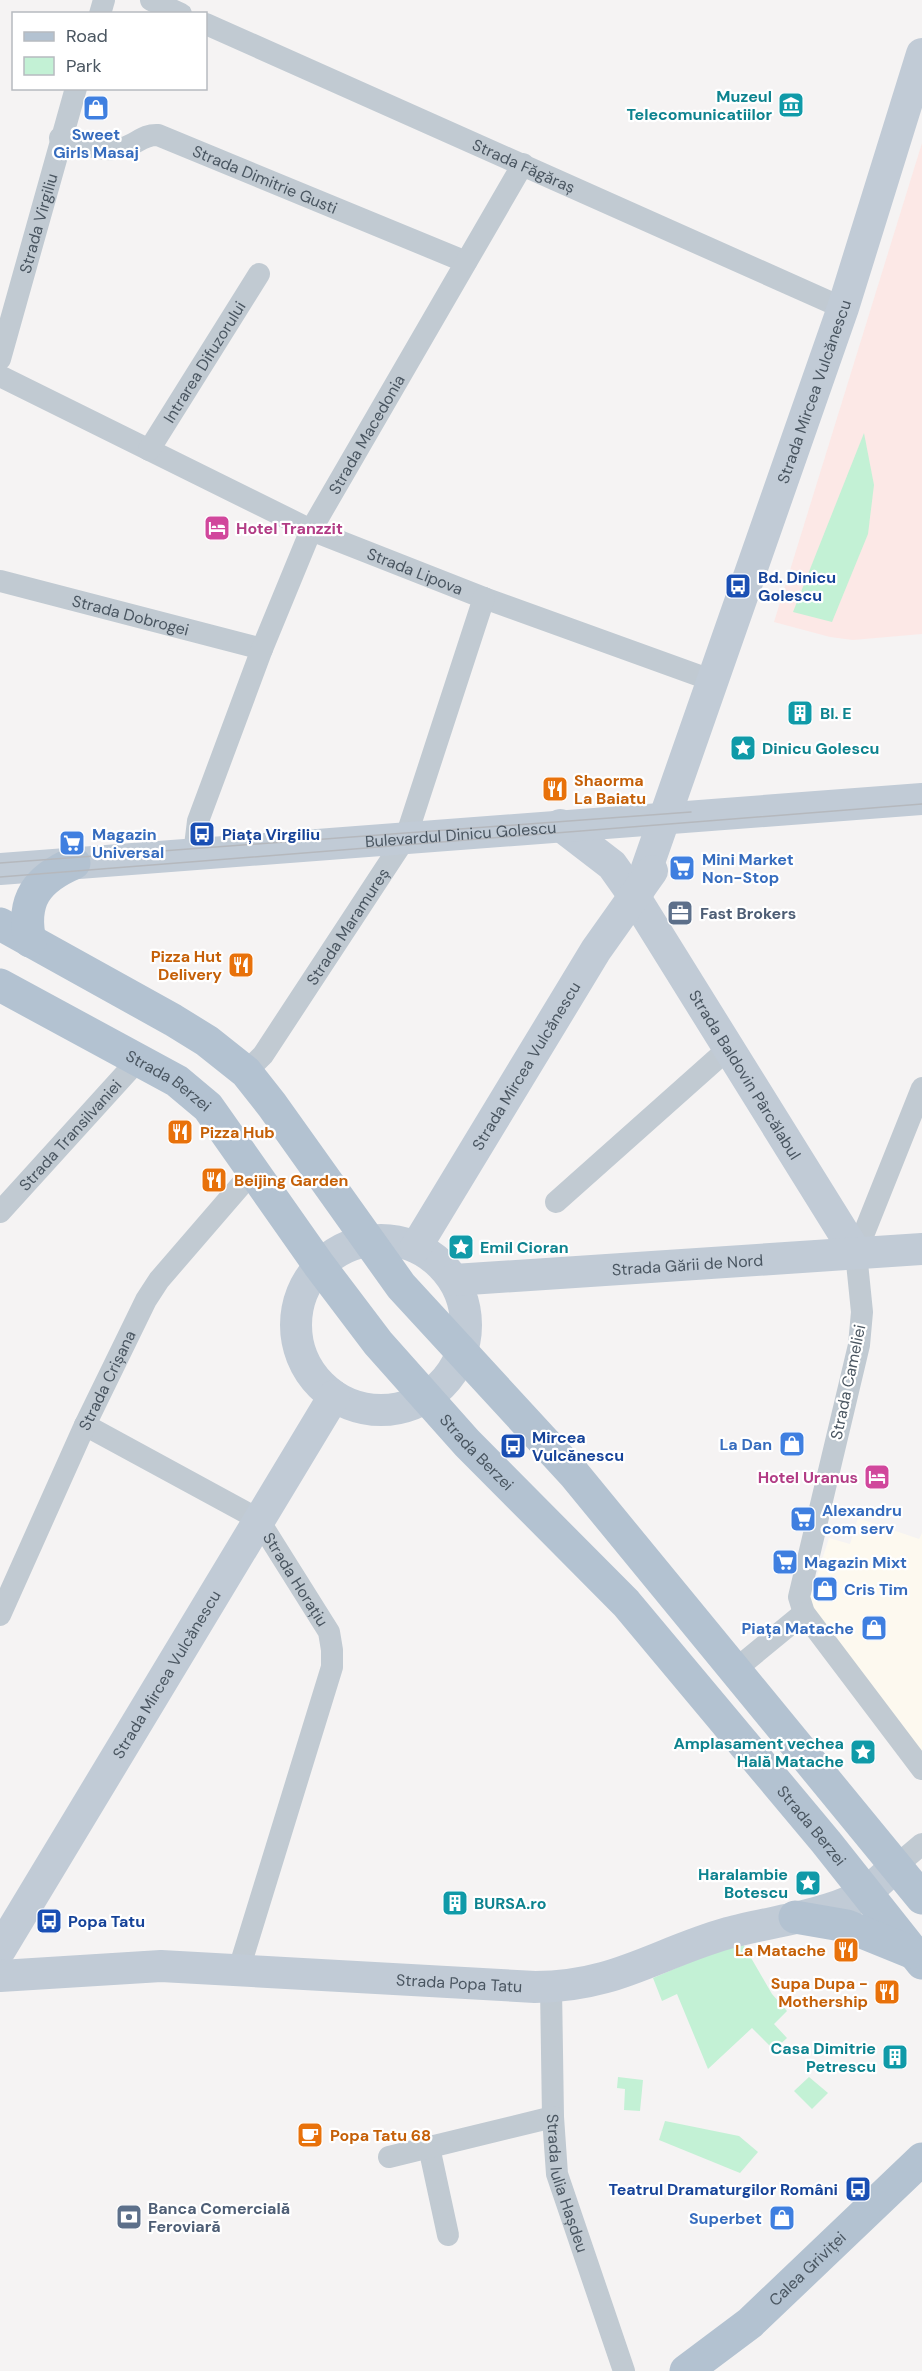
<svg xmlns="http://www.w3.org/2000/svg" width="922" height="2371" font-family="'DM Sans',sans-serif">
  <style>
    .commercial { fill: #fdf9ef }
    .medical { fill: #fce8e6 }
    .green { fill: #c3f1d5 }
    .lines { fill: none; stroke-linecap: round; stroke-linejoin: round }
    .street { stroke: #c1cad2; stroke-width: 22 }
    .secondary { stroke: #c1cbd6; stroke-width: 32 }
    .primary { stroke: #b3c2d1; stroke-width: 33 }
    .tram { stroke: #b5b8bd; stroke-width: 1.5 }
    .labels { text-anchor: middle; dominant-baseline: central; stroke-width: 4.5; stroke-linejoin: round; paint-order: stroke }
    .culture-label { font-size: 16px; font-weight: bold; fill: #0d838f; stroke: #fff; text-anchor: end }
    .shop-label { font-size: 16px; font-weight: bold; fill: #366cbe; stroke: #fff; text-anchor: start }
    .street-label { font-size: 16px; fill: #4a5661; stroke: #fff }
    .hotel-label { font-size: 16px; font-weight: bold; fill: #b23c85; stroke: #fff; text-anchor: start }
    .transit-label { font-size: 16px; font-weight: bold; fill: #164399; stroke: #fff; text-anchor: start }
    .food-label { font-size: 16px; font-weight: bold; fill: #c56008; stroke: #fff; text-anchor: start }
    .service-label { font-size: 16px; font-weight: bold; fill: #4e5e75; stroke: #fff; text-anchor: start }
  </style>
  <rect width="100%" height="100%" fill="#f5f3f3"/>
  <polygon class="commercial" points="858,1518 919,1539 922,1533 922,1759 814,1613 810,1597 829,1538 850,1544"/>
  <polygon class="medical" points="922,143 922,634 853,640 830,637 774,622"/>
  <g class="green">
    <polygon points="864,433 874,485 868,534 832,622 793,612"/>
    <polygon points="743,1944 772,1994 787,2011 774,2024 787,2038 774,2050 752,2028 708,2069 677,1994 662,2001 653,1978 716,1951"/>
    <polygon points="618,2077 643,2080 640,2111 624,2110 625,2089 617,2088"/>
    <polygon points="809,2077 828,2093 812,2109 794,2091"/>
    <polygon points="665,2121 739,2136 758,2152 740,2173 659,2140"/>
  </g>
  <g class="lines">
    <g class="street">
      <polyline points="151,0 181,14"/>
      <polyline points="100,14 104,0"/>
      <path id="s1" d="M206 24 843 308"/>
      <path id="s2" d="M60 138C79 142 104 153 122 148 136 145 143 134 158 135L466 262"/>
      <path id="s3" d="M0 359 76 88"/>
      <path id="s4" d="M0 376 311 530 484 598 711 680"/>
      <path id="s5" d="M149 450 259 274"/>
      <path id="s6" d="M0 581 262 649"/>
      <path id="s7" d="M194 854 198 821 262 649 311 530 523 164"/>
      <path id="s8" d="M246 1072 263 1055 406 837 484 598"/>
      <polyline points="922,1088 856,1253 862,1312 859,1345 799,1597 804,1613 922,1769"/>
      <polyline points="556,1202 729,1048"/>
      <path id="s9" d="M0 1212 139 1059"/>
      <path id="s10" d="M85 1425 258 1519 329 1632 332 1650V1667L239 1969"/>
      <path id="s11" d="M0 1615 85 1425 146 1300 159 1280 254 1170"/>
      <polyline points="736,1669 804,1613"/>
      <polyline points="896,1866 922,1844"/>
      <path id="s12" d="M551 1987 553 2117 557 2174 624 2371"/>
      <polyline points="429,2147 448,2235"/>
      <polyline points="389,2157 553,2117"/>
    </g>
    <g class="secondary">
      <path id="s13" d="M560 825 612 865 634 896 856 1253"/>
      <path id="s14" d="M0 869 922 799"/>
      <path id="s15" d="M640 888 843 308 922 54"/>
      <circle cx="381" cy="1325" r="85"/>
      <path id="s16" d="M416 1247 596 950 652 871"/>
      <path id="s17" d="M454 1280 922 1249"/>
      <path id="s18" d="M0 1950 334 1396"/>
      <path id="s19" d="M0 1976 161 1966 535 1987C615 1987 657 1953 728 1933 765 1923 825 1915 857 1898 871 1890 884 1877 896 1866"/>
    </g>
    <g class="primary">
      <polyline points="0,924 173,1020 207,1041 246,1072 272,1105 401,1286 574,1474 922,1898"/>
      <path d="M30 941C21 900 37 879 74 863"/>
      <path id="s20" d="M0 985 177 1081 208 1107 319 1265 378 1343 467 1443 626 1603 826 1842 922 1963"/>
      <polyline points="795,1917 847,1926 911,1952"/>
      <path id="s21" d="M686 2371 750 2323 922 2159"/>
    </g>
    <g class="tram">
      <polyline points="0,863 691,812"/>
      <polyline points="0,877 922,804"/>
    </g>
  </g>
  <defs>
    <g id="museum-square" transform="scale(1.35)"><rect x="-9" y="-9" width="18" height="18" rx="4" fill="#0f9aa8" stroke="#fff"/><path d="M0-6L6-3V-2H-6V-3ZM-5-1h2V3h-2ZM-1-1h2V3h-2ZM3-1h2V3H3ZM-6 4H6V6H-6Z" fill="#fff"/></g>
    <g id="shop-square" transform="scale(1.35)"><rect x="-9" y="-9" width="18" height="18" rx="4" fill="#3f7fe0" stroke="#fff"/><path d="M-5-2.5h2.3a2.7 3.5 0 0 1 5.4 0H5L5.5 6h-11ZM-1.5-2.5h3a1.5 2.3 0 0 0-3 0Z" fill="#fff"/></g>
    <g id="hotel-square" transform="scale(1.35)"><rect x="-9" y="-9" width="18" height="18" rx="4" fill="#d1479c" stroke="#fff"/><path d="M-6-4.5h1.5V1H6V5H4.5V3h-9V5H-6ZM-4 0a1.8 1.8 0 1 1 3.6 0ZM.5 0V-2.5h3Q6-2.5 6 0Z" fill="#fff"/></g>
    <g id="bus-square" transform="scale(1.35)"><rect x="-9" y="-9" width="18" height="18" rx="4" fill="#1a4fb4" stroke="#fff"/><path d="M-5-6H5V4H4V6H2V4H-2V6H-4V4H-5ZM-3.5-4V0h7V-4ZM-3.5 1.2v1.5H-2V1.2ZM2 1.2v1.5H3.5V1.2Z" fill="#fff"/></g>
    <g id="building-square" transform="scale(1.35)"><rect x="-9" y="-9" width="18" height="18" rx="4" fill="#0f9aa8" stroke="#fff"/><path d="M-4-6H4V6H1V3H-1V6H-4ZM-2.5-4.3h1.7v1.8h-1.7ZM.8-4.3h1.7v1.8H.8ZM-2.5-1h1.7V.8h-1.7ZM.8-1h1.7V.8H.8Z" fill="#fff"/></g>
    <g id="sight-square" transform="scale(1.35)"><rect x="-9" y="-9" width="18" height="18" rx="4" fill="#0f9aa8" stroke="#fff"/><path d="M0-6L1.8-2.2L6-1.7L2.9 1.2L3.7 5.4L0 3.3L-3.7 5.4L-2.9 1.2L-6-1.7L-1.8-2.2Z" fill="#fff"/></g>
    <g id="restaurant-square" transform="scale(1.35)"><rect x="-9" y="-9" width="18" height="18" rx="4" fill="#e8710a" stroke="#fff"/><path d="M-5-6h1v4h1v-4h1v4h1v-4h1v5L-1.5 .5V6h-2V.5L-5-1ZM5-6V6H3V1.5H1.5Q1.5-4 5-6Z" fill="#fff"/></g>
    <g id="supermarket-square" transform="scale(1.35)"><rect x="-9" y="-9" width="18" height="18" rx="4" fill="#3f7fe0" stroke="#fff"/><path d="M-6-5.5h2.5l.6 2H6L4.5 2H-2.5L-4.4-4H-6ZM-1.5 3.2a1.3 1.3 0 1 0 .1 0ZM3 3.2a1.3 1.3 0 1 0 .1 0Z" fill="#fff"/></g>
    <g id="office-square" transform="scale(1.35)"><rect x="-9" y="-9" width="18" height="18" rx="4" fill="#5c6f8a" stroke="#fff"/><path d="M-6-3h4V-5.5h4V-3h4V5H-6ZM-1-4.5V-3h2v-1.5ZM-6 0V1H6V0Z" fill="#fff"/></g>
    <g id="cafe-square" transform="scale(1.35)"><rect x="-9" y="-9" width="18" height="18" rx="4" fill="#e8710a" stroke="#fff"/><path d="M-5.5-4.5H6V0H3Q3 3.5 0 3.5H-2.5Q-5.5 3.5-5.5 0ZM3-3.2v2h1.7v-2ZM-6 4.5H4V6H-6Z" fill="#fff"/></g>
    <g id="bank-square" transform="scale(1.35)"><rect x="-9" y="-9" width="18" height="18" rx="4" fill="#5c6f8a" stroke="#fff"/><path d="M-6-4H6V4H-6ZM0-2.3a2.3 2.3 0 1 0 0 4.6a2.3 2.3 0 1 0 0-4.6Z" fill="#fff"/></g>
  </defs>
  <g fill-rule="evenodd">
    <use href="#museum-square" x="791" y="105"/>
    <use href="#shop-square" x="96" y="108"/>
    <use href="#hotel-square" x="217" y="528"/>
    <use href="#bus-square" x="738" y="586"/>
    <use href="#building-square" x="800" y="713"/>
    <use href="#sight-square" x="743" y="748"/>
    <use href="#restaurant-square" x="555" y="789"/>
    <use href="#bus-square" x="202" y="834"/>
    <use href="#supermarket-square" x="72" y="843"/>
    <use href="#supermarket-square" x="682" y="868"/>
    <use href="#office-square" x="680" y="913"/>
    <use href="#restaurant-square" x="241" y="965"/>
    <use href="#restaurant-square" x="180" y="1132"/>
    <use href="#restaurant-square" x="214" y="1180"/>
    <use href="#sight-square" x="461" y="1247"/>
    <use href="#shop-square" x="792" y="1444"/>
    <use href="#bus-square" x="513" y="1446"/>
    <use href="#hotel-square" x="877" y="1477"/>
    <use href="#supermarket-square" x="803" y="1519"/>
    <use href="#supermarket-square" x="785" y="1562"/>
    <use href="#shop-square" x="825" y="1589"/>
    <use href="#shop-square" x="874" y="1628"/>
    <use href="#sight-square" x="863" y="1752"/>
    <use href="#sight-square" x="808" y="1883"/>
    <use href="#building-square" x="455" y="1903"/>
    <use href="#bus-square" x="49" y="1921"/>
    <use href="#restaurant-square" x="846" y="1950"/>
    <use href="#restaurant-square" x="887" y="1992"/>
    <use href="#building-square" x="895" y="2057"/>
    <use href="#cafe-square" x="310" y="2135"/>
    <use href="#bus-square" x="858" y="2189"/>
    <use href="#bank-square" x="129" y="2217"/>
    <use href="#shop-square" x="782" y="2218"/>
  </g>
  <g class="labels">
    <g class="culture-label">
      <text x="772" y="96">Muzeul<tspan x="772" dy="18">Telecomunicatiilor</tspan></text>
      <text x="820" y="713" text-anchor="start">Bl. E</text>
      <text x="762" y="748" text-anchor="start">Dinicu Golescu</text>
      <text x="480" y="1247" text-anchor="start">Emil Cioran</text>
      <text x="844" y="1743">Amplasament vechea<tspan x="844" dy="18">Hală Matache</tspan></text>
      <text x="788" y="1874">Haralambie<tspan x="788" dy="18">Botescu</tspan></text>
      <text x="474" y="1903" text-anchor="start">BURSA.ro</text>
      <text x="876" y="2048">Casa Dimitrie<tspan x="876" dy="18">Petrescu</tspan></text>
    </g>
    <g class="shop-label">
      <text x="96" y="134" text-anchor="middle">Sweet<tspan x="96" dy="18">Girls Masaj</tspan></text>
      <text x="92" y="834">Magazin<tspan x="92" dy="18">Universal</tspan></text>
      <text x="702" y="859">Mini Market<tspan x="702" dy="18">Non-Stop</tspan></text>
      <text x="772" y="1444" text-anchor="end">La Dan</text>
      <text x="822" y="1510">Alexandru<tspan x="822" dy="18">com serv</tspan></text>
      <text x="804" y="1562">Magazin Mixt</text>
      <text x="844" y="1589">Cris Tim</text>
      <text x="854" y="1628" text-anchor="end">Piața Matache</text>
      <text x="762" y="2218" text-anchor="end">Superbet</text>
    </g>
    <g class="street-label">
      <text stroke="none"><textPath href="#s1" startOffset="348">Strada Făgăraș</textPath></text>
      <text stroke="none"><textPath href="#s2" startOffset="218">Strada Dimitrie Gusti</textPath></text>
      <text stroke="none"><textPath href="#s3" startOffset="141">Strada Virgiliu</textPath></text>
      <text stroke="none"><textPath href="#s5" startOffset="104">Intrarea Difuzorului</textPath></text>
      <text stroke="none"><textPath href="#s15" startOffset="526">Strada Mircea Vulcănescu</textPath></text>
      <text stroke="none"><textPath href="#s7" startOffset="456">Strada Macedonia</textPath></text>
      <text stroke="none"><textPath href="#s4" startOffset="459">Strada Lipova</textPath></text>
      <text stroke="none"><textPath href="#s6" startOffset="135">Strada Dobrogei</textPath></text>
      <text stroke="none"><textPath href="#s14" startOffset="462">Bulevardul Dinicu Golescu</textPath></text>
      <text stroke="none"><textPath href="#s8" startOffset="178">Strada Maramureș</textPath></text>
      <text stroke="none"><textPath href="#s16" startOffset="212">Strada Mircea Vulcănescu</textPath></text>
      <text stroke="none"><textPath href="#s13" startOffset="314">Strada Baldovin Pârcălabul</textPath></text>
      <text stroke="none"><textPath href="#s20" startOffset="194">Strada Berzei</textPath></text>
      <text stroke="none"><textPath href="#s9" startOffset="104">Strada Transilvaniei</textPath></text>
      <text stroke="none"><textPath href="#s17" startOffset="234">Strada Gării de Nord</textPath></text>
      <text stroke="none"><textPath href="#s11" startOffset="258">Strada Crișana</textPath></text>
      <text transform="translate(848 1382) rotate(-78)">Strada Cameliei</text>
      <text stroke="none"><textPath href="#s20" startOffset="680">Strada Berzei</textPath></text>
      <text stroke="none"><textPath href="#s10" startOffset="268">Strada Horațiu</textPath></text>
      <text stroke="none"><textPath href="#s18" startOffset="322">Strada Mircea Vulcănescu</textPath></text>
      <text stroke="none"><textPath href="#s20" startOffset="1182">Strada Berzei</textPath></text>
      <text stroke="none"><textPath href="#s19" startOffset="460">Strada Popa Tatu</textPath></text>
      <text stroke="none"><textPath href="#s12" startOffset="198">Strada Iulia Hașdeu</textPath></text>
      <text stroke="none"><textPath href="#s21" startOffset="159">Calea Griviței</textPath></text>
    </g>
    <g class="hotel-label">
      <text x="236" y="528">Hotel Tranzzit</text>
      <text x="858" y="1477" text-anchor="end">Hotel Uranus</text>
    </g>
    <g class="transit-label">
      <text x="758" y="577">Bd. Dinicu<tspan x="758" dy="18">Golescu</tspan></text>
      <text x="222" y="834">Piața Virgiliu</text>
      <text x="532" y="1437">Mircea<tspan x="532" dy="18">Vulcănescu</tspan></text>
      <text x="68" y="1921">Popa Tatu</text>
      <text x="838" y="2189" text-anchor="end">Teatrul Dramaturgilor Români</text>
    </g>
    <g class="food-label">
      <text x="574" y="780">Shaorma<tspan x="574" dy="18">La Baiatu</tspan></text>
      <text x="222" y="956" text-anchor="end">Pizza Hut<tspan x="222" dy="18">Delivery</tspan></text>
      <text x="200" y="1132">Pizza Hub</text>
      <text x="234" y="1180">Beijing Garden</text>
      <text x="826" y="1950" text-anchor="end">La Matache</text>
      <text x="868" y="1983" text-anchor="end">Supa Dupa -<tspan x="868" dy="18">Mothership</tspan></text>
      <text x="330" y="2135">Popa Tatu 68</text>
    </g>
    <g class="service-label">
      <text x="700" y="913">Fast Brokers</text>
      <text x="148" y="2208">Banca Comercială<tspan x="148" dy="18">Feroviară</tspan></text>
    </g>
  </g>
  <rect x="12" y="12" width="195" height="78" fill="#ffffff" stroke="#b7bbc0" stroke-width="1.5"/>
  <rect x="24" y="32" width="30" height="9" fill="#b3c2d1" stroke="#b7bbc0" stroke-width="1.5"/>
  <text x="66" y="42" font-size="18" fill="#4a5661">Road</text>
  <rect x="24" y="57" width="30" height="18" fill="#c3f1d5" stroke="#b7bbc0" stroke-width="1.5"/>
  <text x="66" y="72" font-size="18" fill="#4a5661">Park</text>
</svg>
